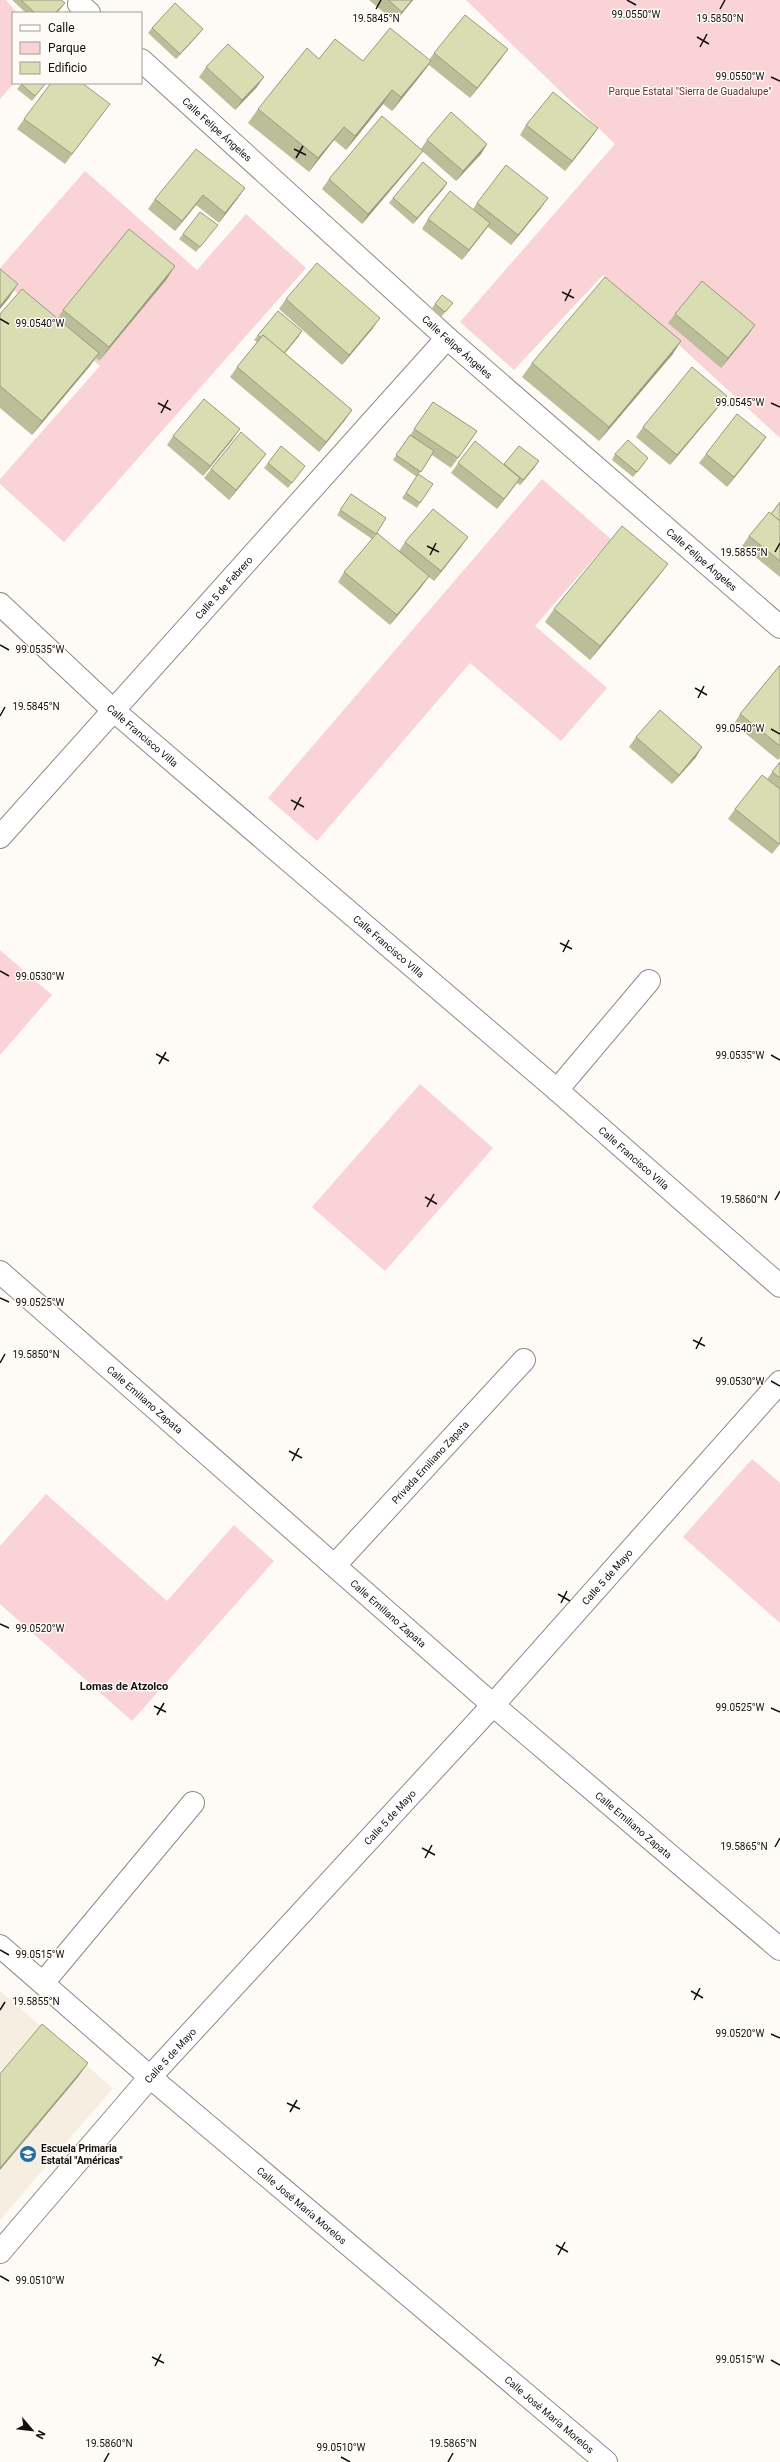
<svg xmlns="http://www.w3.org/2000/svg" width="780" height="2462" font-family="Roboto,sans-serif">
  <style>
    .built { fill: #f5eee1 }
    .green { fill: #fad3d6 }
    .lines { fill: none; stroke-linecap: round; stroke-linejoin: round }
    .minor-casing { stroke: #8e8b86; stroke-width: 24 }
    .minor { stroke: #fff; stroke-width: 22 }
    .wall { fill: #bbbf99 }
    .shaded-wall { fill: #989b7d }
    .building { fill: #d9deb2; stroke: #989b7d }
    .ticks { fill: none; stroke: #131110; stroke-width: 1.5 }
    .labels { text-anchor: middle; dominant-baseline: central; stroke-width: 3; stroke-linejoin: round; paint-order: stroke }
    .park-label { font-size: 10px; fill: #6b2e36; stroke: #fefaf5 }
    .street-label { font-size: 10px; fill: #131110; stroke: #fefaf5 }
    .poi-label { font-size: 10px; font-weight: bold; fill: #131110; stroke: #fefaf5; text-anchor: start }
    .neighbourhood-label { font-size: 11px; font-weight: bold; fill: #131110; stroke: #fefaf5 }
    .ticks-label { font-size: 10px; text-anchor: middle; fill: #131110; stroke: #fefaf5; stroke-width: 3; stroke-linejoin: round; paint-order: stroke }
  </style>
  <rect width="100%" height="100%" fill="#fefaf5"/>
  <polygon class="built" points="0,1991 113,2088 0,2220"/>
  <g class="green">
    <polygon points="0,0 6,0 17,13 13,13 14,83 0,99"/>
    <polygon points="466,0 780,0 780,438 603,275 514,370 460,322 615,144"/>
    <polygon points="85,171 197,270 246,214 306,268 64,542 0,484 0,479 100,366 0,278 0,268"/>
    <polygon points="542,479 611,539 535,626 607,688 561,741 470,663 317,841 268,798"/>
    <polygon points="0,950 52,995 0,1055"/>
    <polygon points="420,1084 493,1148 385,1271 312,1207"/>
    <polygon points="752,1459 780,1483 780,1623 683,1537"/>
    <polygon points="46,1494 167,1601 234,1525 274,1561 132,1721 0,1604 0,1546"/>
  </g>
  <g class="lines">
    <g class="minor-casing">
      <g id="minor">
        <polyline points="79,4 89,13"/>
        <path id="s1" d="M141 60 447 338 780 627"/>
        <path id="s2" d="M0 604 113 710 557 1090 780 1286"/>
        <path id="s3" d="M0 837 447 338"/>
        <polyline points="557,1090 649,981"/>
        <path id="s4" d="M0 1272 493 1705 780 1949"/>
        <path id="s5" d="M335 1565 524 1360"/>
        <path id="s6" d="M0 1946 150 2077 606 2462"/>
        <polyline points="43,1983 193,1803"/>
        <path id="s7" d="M0 2252 150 2077 493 1705 780 1382"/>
      </g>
    </g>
    <use href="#minor" class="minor"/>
  </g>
  <g class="wall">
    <polygon points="12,0 61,0 65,3 57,13 26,13"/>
    <polygon points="369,0 413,0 395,22"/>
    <polygon points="152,28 199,34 176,59 148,33"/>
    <polygon points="434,53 501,59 470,98 429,65 421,75 392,111 383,104 346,150 334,140 309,172 248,123 258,109 319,59 363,61 429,60"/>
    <polygon points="206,67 257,87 235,110 199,77"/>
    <polygon points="22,83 46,83 32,101 17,89"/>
    <polygon points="103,113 65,164 17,129 24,119"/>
    <polygon points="526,125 591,138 565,171 520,135"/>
    <polygon points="427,140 487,144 481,154 456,181 422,151 416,160 362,224 322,189 329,179 421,149"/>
    <polygon points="245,188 219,223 196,205 175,231 148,209 155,199"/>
    <polygon points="444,188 413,224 389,203 393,198"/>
    <polygon points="477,203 541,208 511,245 488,227 462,260 422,229 428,219 473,209"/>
    <polygon points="214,230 196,252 179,239 183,234"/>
    <polygon points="175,266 166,280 99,361 96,358 89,367 32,435 0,408 0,314 57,319 63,310"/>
    <polygon points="286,299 373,328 342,365 279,309"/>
    <polygon points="435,304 449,308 441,317 431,309"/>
    <polygon points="675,314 748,335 721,368 668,323"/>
    <polygon points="258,335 299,336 285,353 352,410 345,420 319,452 230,377 237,367 257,342 254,340"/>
    <polygon points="681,341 672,355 599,441 522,377 532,363"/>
    <polygon points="727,396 720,405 670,465 636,437 643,427"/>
    <polygon points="433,402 477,431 451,468 432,455 419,474 420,503 417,508 402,498 417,477 393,460"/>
    <polygon points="173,436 233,439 203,476 167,445"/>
    <polygon points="766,437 759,447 727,487 699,463 706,454"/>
    <polygon points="519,446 539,461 520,485 517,483 497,509 451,473 458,463 504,465"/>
    <polygon points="266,454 259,463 229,500 204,478 211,469"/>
    <polygon points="615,454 645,463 633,477 612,460"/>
    <polygon points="268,463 305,466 288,488 264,468"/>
    <polygon points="351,494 386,518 373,537 399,551 405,542 461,547 434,581 429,577 422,586 390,625 338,582 344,572 372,539 337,515"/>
    <polygon points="780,502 780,577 742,546 749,536 771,514"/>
    <polygon points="668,564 658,577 590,660 545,622 554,609"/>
    <polygon points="780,665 780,758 778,760 734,724 740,714"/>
    <polygon points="636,737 696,757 672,784 629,747"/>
    <polygon points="780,762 780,844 772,854 728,819 735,809 767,779"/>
  </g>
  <g class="shaded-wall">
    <polygon points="412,0 413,0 395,22 402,12"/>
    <polygon points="65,3 57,13 55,13"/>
    <polygon points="203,29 199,34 176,59 180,54"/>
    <polygon points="508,49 501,59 470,98 477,88"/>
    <polygon points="431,61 421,75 392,111 401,97"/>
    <polygon points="264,77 257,87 235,110 242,100"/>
    <polygon points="392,90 383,104 346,150 355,136"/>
    <polygon points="344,127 334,140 309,172 318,158"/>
    <polygon points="598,128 591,138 565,171 572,161"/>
    <polygon points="487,144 481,154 456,181 463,171"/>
    <polygon points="423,151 416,160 362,224 368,214"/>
    <polygon points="447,183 444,188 413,224 417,218"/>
    <polygon points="245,188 238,198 219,223 225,213"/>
    <polygon points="203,195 196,205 175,231 182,221"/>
    <polygon points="548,198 541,208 511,245 518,235"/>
    <polygon points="490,223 483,233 462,260 469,250"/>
    <polygon points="175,266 166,280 99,361 109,347"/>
    <polygon points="18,284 9,298 0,309 0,306"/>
    <polygon points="380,318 373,328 342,365 349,355"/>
    <polygon points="755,325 748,335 721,368 728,358"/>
    <polygon points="302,331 299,336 279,360 282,355"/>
    <polygon points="681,341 672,355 599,441 609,427"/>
    <polygon points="99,353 89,367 32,435 42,421"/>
    <polygon points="727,396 720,405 670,465 677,455"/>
    <polygon points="352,410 345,420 319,452 326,442"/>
    <polygon points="240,429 233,439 203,476 210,466"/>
    <polygon points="766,437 759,447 727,487 734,477"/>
    <polygon points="266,454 259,463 229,500 236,490"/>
    <polygon points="539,461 535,467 520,485 523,480"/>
    <polygon points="520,478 513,488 497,509 504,499"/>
    <polygon points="468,537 461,547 434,581 441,571"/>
    <polygon points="668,564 658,577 590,660 600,646"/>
    <polygon points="429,576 422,586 390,625 397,615"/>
    <polygon points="702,747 696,757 672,784 679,775"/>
    <polygon points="88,2063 78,2077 0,2170 0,2168"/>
  </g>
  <g class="building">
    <polygon points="21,0 61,0 65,3 55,13 35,13"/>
    <polygon points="388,0 412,0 402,12"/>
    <polygon points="175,3 203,29 180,54 152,28"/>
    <polygon points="465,15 508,49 477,88 434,53"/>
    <polygon points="390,28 431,61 401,97 392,90 355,136 344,127 318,158 258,109 307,48 319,59 335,39 363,61"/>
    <polygon points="228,44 264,77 242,100 206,67"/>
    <polygon points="22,83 46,83 35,96 21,84"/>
    <polygon points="51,83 82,83 110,104 72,154 24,119"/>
    <polygon points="553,92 598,128 572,161 526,125"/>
    <polygon points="451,112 487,144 463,171 427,140"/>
    <polygon points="382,116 423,151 368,214 329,179"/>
    <polygon points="196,149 245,188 225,213 203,195 182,221 155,199"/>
    <polygon points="423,162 447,183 417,218 393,198"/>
    <polygon points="506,165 548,198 518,235 477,203"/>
    <polygon points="450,191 490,223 469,250 428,219"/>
    <polygon points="200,212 218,225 200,247 183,234"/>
    <polygon points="129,229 175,266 109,347 63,310"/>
    <polygon points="317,263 380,318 349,355 286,299"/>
    <polygon points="0,269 18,284 0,306"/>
    <polygon points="605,277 681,341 609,427 532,363"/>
    <polygon points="702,281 755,325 728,358 675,314"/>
    <polygon points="22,289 99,353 42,421 0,386 0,314"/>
    <polygon points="442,295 453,303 445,312 435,304"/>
    <polygon points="278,311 302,331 284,353 263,335 261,338 258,335"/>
    <polygon points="263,335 352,410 326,442 237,367"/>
    <polygon points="692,367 727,396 677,455 643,427"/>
    <polygon points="204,399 240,429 210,466 173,436"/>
    <polygon points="433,402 477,431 458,458 414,429"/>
    <polygon points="737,414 766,437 734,477 706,454"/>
    <polygon points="241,432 266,454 236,490 211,469"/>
    <polygon points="410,435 434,451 421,472 396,455"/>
    <polygon points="628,440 648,458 637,472 615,454"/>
    <polygon points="475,441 520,478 504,499 458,463"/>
    <polygon points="281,446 305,466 292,483 268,463"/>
    <polygon points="519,446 539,461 523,480 504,464"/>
    <polygon points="418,474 433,484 420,503 406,493"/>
    <polygon points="351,494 386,518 376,534 340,510"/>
    <polygon points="780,502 780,521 771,514"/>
    <polygon points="433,509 468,537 441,571 405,542"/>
    <polygon points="769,512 780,521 780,561 749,536"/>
    <polygon points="622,526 668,564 600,646 554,609"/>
    <polygon points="377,533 429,576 397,615 344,572"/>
    <polygon points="780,665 780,746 740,714"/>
    <polygon points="660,710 702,747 679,775 636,737"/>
    <polygon points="780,762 780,778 772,772"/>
    <polygon points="762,775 780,789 780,842 779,844 735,809"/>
    <polygon points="42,2024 88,2063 0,2168 0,2074"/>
  </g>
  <path class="ticks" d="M627 0 636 5M376 9 381 0M720 9 725 0M697 37 709 44M700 47 707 34M771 77 780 81M294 149 306 155M296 158 303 146M562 292 574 298M565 301 571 289M0 319 9 324M158 403 171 410M771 403 780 407M161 413 168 400M427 546 439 552M775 552 780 543M430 555 436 543M0 645 9 650M695 688 707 695M698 698 704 686M0 716 5 707M771 729 780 734M291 800 304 807M294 810 301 797M560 943 572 949M563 952 569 940M0 971 9 976M156 1054 169 1061M771 1055 780 1060M159 1064 166 1052M425 1197 437 1204M775 1200 780 1191M427 1207 434 1194M0 1298 9 1302M693 1340 705 1346M696 1349 702 1337M0 1363 5 1354M771 1381 780 1386M289 1451 302 1458M292 1461 299 1448M558 1594 570 1601M561 1603 567 1591M0 1624 9 1628M154 1706 166 1712M771 1708 780 1712M157 1715 164 1703M775 1847 780 1838M422 1848 435 1855M425 1858 432 1845M0 1950 9 1955M691 1991 703 1998M694 2000 700 1988M0 2010 5 2002M771 2034 780 2038M287 2103 300 2109M290 2112 297 2100M556 2245 568 2252M558 2255 565 2242M0 2276 9 2281M152 2357 164 2363M771 2360 780 2365M155 2366 161 2354M341 2457 350 2462M104 2462 109 2453M448 2462 453 2453"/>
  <defs>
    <g id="school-disc" transform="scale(0.9)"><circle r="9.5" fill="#246ea1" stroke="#fefaf5"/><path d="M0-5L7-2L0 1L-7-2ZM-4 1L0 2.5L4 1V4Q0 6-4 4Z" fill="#fff"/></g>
  </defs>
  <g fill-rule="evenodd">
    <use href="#school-disc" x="28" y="2154"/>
  </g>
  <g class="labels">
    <g class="park-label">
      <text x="690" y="91">Parque Estatal "Sierra de Guadalupe"</text>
    </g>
    <g class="street-label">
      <text stroke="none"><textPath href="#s1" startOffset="103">Calle Felipe Ángeles</textPath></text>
      <text stroke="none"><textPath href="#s1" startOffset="427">Calle Felipe Ángeles</textPath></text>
      <text stroke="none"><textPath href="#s1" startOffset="751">Calle Felipe Ángeles</textPath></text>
      <text stroke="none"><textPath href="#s3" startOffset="335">Calle 5 de Febrero</textPath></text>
      <text stroke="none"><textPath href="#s2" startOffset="194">Calle Francisco Villa</textPath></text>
      <text stroke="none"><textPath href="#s2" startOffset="518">Calle Francisco Villa</textPath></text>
      <text stroke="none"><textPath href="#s2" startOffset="842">Calle Francisco Villa</textPath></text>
      <text stroke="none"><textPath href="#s4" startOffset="193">Calle Emiliano Zapata</textPath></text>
      <text stroke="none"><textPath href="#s5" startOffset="140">Privada Emiliano Zapata</textPath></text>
      <text stroke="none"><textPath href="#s7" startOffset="908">Calle 5 de Mayo</textPath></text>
      <text stroke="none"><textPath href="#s4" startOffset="517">Calle Emiliano Zapata</textPath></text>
      <text stroke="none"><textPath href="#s7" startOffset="584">Calle 5 de Mayo</textPath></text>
      <text stroke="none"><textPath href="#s4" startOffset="841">Calle Emiliano Zapata</textPath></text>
      <text stroke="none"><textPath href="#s7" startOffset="260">Calle 5 de Mayo</textPath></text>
      <text stroke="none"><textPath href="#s6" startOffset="398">Calle José María Morelos</textPath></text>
      <text stroke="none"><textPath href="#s6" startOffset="722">Calle José María Morelos</textPath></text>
    </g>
    <g class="poi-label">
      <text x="41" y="2148">Escuela Primaria<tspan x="41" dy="12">Estatal "Américas"</tspan></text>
    </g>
    <g class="neighbourhood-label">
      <text x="124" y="1686">Lomas de Atzolco</text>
    </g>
  </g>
  <g class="ticks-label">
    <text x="636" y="18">99.0550°W</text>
    <text x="376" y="22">19.5845°N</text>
    <text x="720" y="22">19.5850°N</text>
    <text x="740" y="80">99.0550°W</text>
    <text x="40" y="327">99.0540°W</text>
    <text x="740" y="406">99.0545°W</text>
    <text x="744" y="556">19.5855°N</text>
    <text x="40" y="653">99.0535°W</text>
    <text x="36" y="710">19.5845°N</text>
    <text x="740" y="732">99.0540°W</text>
    <text x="40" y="980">99.0530°W</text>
    <text x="740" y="1059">99.0535°W</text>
    <text x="744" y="1203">19.5860°N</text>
    <text x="40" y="1306">99.0525°W</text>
    <text x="36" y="1358">19.5850°N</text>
    <text x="740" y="1385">99.0530°W</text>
    <text x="40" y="1632">99.0520°W</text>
    <text x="740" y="1711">99.0525°W</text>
    <text x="744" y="1850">19.5865°N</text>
    <text x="40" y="1958">99.0515°W</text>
    <text x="36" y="2005">19.5855°N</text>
    <text x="740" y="2037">99.0520°W</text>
    <text x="40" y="2284">99.0510°W</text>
    <text x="740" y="2363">99.0515°W</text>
    <text x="109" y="2447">19.5860°N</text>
    <text x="453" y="2447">19.5865°N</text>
    <text x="341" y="2451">99.0510°W</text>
  </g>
  <rect x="12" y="12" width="130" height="72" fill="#fefaf5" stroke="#a09d99"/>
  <rect x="20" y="25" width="20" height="6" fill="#ffffff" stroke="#a09d99"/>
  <text x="48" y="32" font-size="12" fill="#131110">Calle</text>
  <rect x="20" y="42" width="20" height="12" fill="#fad3d6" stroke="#a09d99"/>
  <text x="48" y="52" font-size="12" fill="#131110">Parque</text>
  <rect x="20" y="62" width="20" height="12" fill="#d9deb2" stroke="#a09d99"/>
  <text x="48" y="72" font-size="12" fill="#131110">Edificio</text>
  <g transform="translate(32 2430) rotate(118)" stroke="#fefaf5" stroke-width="3" paint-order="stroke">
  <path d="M0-3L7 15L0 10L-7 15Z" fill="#131110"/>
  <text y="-6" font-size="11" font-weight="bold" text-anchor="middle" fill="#131110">N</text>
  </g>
</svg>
